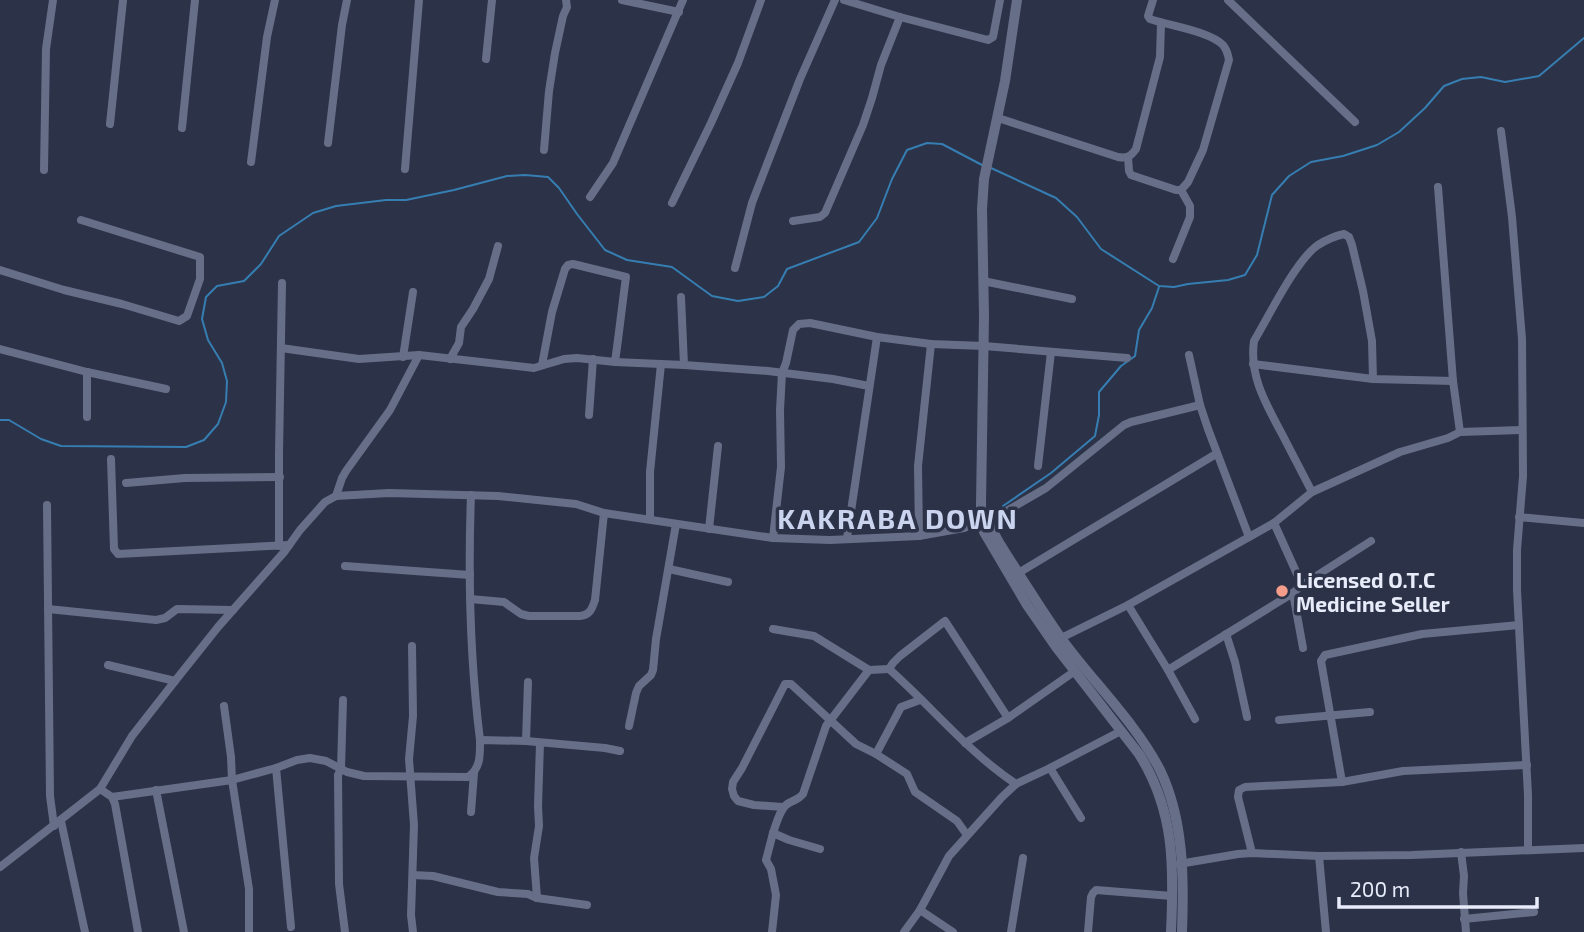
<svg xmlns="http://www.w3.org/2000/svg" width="1584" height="932" font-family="'Exo 2',sans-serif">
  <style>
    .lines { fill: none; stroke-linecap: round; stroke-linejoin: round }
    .stream { stroke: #367eb2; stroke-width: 2 }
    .street { stroke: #676e87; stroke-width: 8 }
    .secondary { stroke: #676e87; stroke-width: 10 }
    .poi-dot { fill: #f49d8b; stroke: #2c3247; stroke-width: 2.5 }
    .labels { text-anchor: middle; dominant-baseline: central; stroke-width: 7; stroke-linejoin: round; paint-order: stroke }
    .poi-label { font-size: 21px; font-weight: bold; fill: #e8ecfa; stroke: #2c3247; text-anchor: start }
    .district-label { font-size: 28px; font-weight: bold; letter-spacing: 2px; fill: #cbd4ef; stroke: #2c3247 }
  </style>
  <rect width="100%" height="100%" fill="#2c3247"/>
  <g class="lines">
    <g class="stream">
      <polyline points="991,168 1056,198 1077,217 1101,249 1159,286 1174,287 1188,284 1228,280 1245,275 1257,255 1272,195 1289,176 1311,162 1343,156 1377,145 1399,132 1425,108 1444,86 1462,79 1481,77 1505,82 1539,76 1584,38"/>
      <polyline points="0,420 9,420 41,439 61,446 186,447 204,440 218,424 226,402 227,381 222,363 208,340 202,319 206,297 217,286 244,281 261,264 279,236 313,213 336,206 386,200 406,200 454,190 507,176 525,175 548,177 559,188 577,214 605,250 627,260 672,267 712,296 738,301 764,297 778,286 787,269 859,242 877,218 892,179 907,150 927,143 942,144 982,165"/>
      <polyline points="1003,506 1051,473 1095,436 1099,415 1099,392 1121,366 1135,356 1139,330 1152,308 1159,287"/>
    </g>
    <g class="street">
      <polyline points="622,0 679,12"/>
      <polyline points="844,0 900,17 988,40 993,37 1000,0"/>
      <polyline points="1228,0 1355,122"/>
      <polyline points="486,59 492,0"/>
      <path d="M998 118 1118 157C1127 159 1131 156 1136 149L1160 57 1161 23"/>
      <polyline points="110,124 123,0"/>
      <polyline points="182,128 195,0"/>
      <polyline points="1501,131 1512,217 1522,339 1523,476 1517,550 1517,590 1528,795 1528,850"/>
      <polyline points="328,143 342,25 347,0"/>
      <polyline points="544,150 549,91 555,53 563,16 567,7 566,0"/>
      <path d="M1128 157 1129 171 1131 175 1176 190H1181L1188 182 1203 150 1229 60C1228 54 1227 50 1223 45 1209 31 1170 26 1150 19L1148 16 1153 0"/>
      <polyline points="251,162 267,37 275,0"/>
      <polyline points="405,169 419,0"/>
      <polyline points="44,170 46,49 53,0"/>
      <polyline points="590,197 613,163 683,0"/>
      <polyline points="672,203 711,123 738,63 761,0"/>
      <polyline points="793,221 820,217 825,213 863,125 872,98 881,65 900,17"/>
      <polyline points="1173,259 1190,217 1190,206 1181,190"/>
      <polyline points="735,268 752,203 800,79 835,0"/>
      <polyline points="0,270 64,290 122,304 179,321 187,316 200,279 200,257 81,220"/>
      <polyline points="983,281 1072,299"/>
      <polyline points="681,297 684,365"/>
      <polyline points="281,348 359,359 419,355 534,368 564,359 577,358 615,362 684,365 768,371 833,379 869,386"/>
      <polyline points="0,349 87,372 166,389"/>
      <polyline points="1189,355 1200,405 1208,429 1249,537"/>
      <polyline points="403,357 413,292"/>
      <polyline points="450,359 459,343 461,327 473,309 489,279 498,246"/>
      <polyline points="1253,364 1373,379 1453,381"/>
      <path d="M542 365 552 312 565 269 568 265 573 264 626 277C622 306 619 334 615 362"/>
      <polyline points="87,372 87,417"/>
      <polyline points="589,415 593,359"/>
      <polyline points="1460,432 1521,430"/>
      <polyline points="111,459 114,549 118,554 289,545"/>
      <polyline points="1038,466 1051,352"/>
      <polyline points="126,483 185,478 280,477"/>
      <path d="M1312 492C1302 473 1292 453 1282 434 1266 404 1249 376 1254 341 1269 316 1296 260 1318 245 1326 240 1335 236 1344 234L1349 237 1352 245 1363 291 1372 341 1373 379"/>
      <path d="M471 495C468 576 470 659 480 740"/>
      <polyline points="336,496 342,478 346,471 390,410 419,355"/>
      <polyline points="47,505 50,796 54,826"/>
      <polyline points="1519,517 1584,523"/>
      <polyline points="650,519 650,472 661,364"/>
      <polyline points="1274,523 1302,585"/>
      <polyline points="709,529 718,446"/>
      <polyline points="919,536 918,466 931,344"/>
      <polyline points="773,538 781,467 780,410 782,373 786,363 793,330 799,324 810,323 877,337 931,344 984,346 1127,358"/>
      <polyline points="847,538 877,337"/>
      <polyline points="279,546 279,453 282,283"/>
      <polyline points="345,566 470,575"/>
      <polyline points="669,569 728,582"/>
      <polyline points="1015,575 1216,454"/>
      <polyline points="1293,593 1303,648"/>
      <path d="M470 599 504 602 521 614 529 616H580C590 615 592 609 595 600L604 513"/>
      <polyline points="1128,605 1168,670 1195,719"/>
      <polyline points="48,609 156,620 165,618 177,609 233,610"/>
      <polyline points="773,629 814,636 869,670 889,669"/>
      <polyline points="1226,634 1235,662 1247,717"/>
      <polyline points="1061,638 1128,605 1274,523 1312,492 1400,452 1448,438 1460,432 1453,381 1438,187"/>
      <polyline points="412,646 413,716 409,759 414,825 411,915 413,932"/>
      <polyline points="108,665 175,681"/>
      <polyline points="1168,670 1293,593 1302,585 1371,541"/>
      <polyline points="343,700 341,769 338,775 339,884 345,932"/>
      <polyline points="224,706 231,757 232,780 249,889 249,932"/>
      <path d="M1008 718 945 621 900 656 893 663 889 669C932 707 968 752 1016 784"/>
      <polyline points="1279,720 1370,712"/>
      <polyline points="629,726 636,693 639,686 651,675 653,670 656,639 676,524"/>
      <polyline points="526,741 528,682"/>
      <polyline points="965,743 1008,718 1075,671"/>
      <polyline points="876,754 901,707 920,700"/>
      <polyline points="276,768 291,927"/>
      <polyline points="1050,768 1081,818"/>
      <polyline points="1342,782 1321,661 1325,655 1422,634 1519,625"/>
      <polyline points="100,789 112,797 115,804 138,932"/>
      <polyline points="156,790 184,932"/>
      <path d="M112 797 232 780 276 768 297 760 310 758 326 761 347 772 364 776 468 777C481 768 480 755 480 740L526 741 605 748 620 751"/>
      <polyline points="783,807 754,805 738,801 734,796 732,789 733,782 742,768 785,684 791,684 856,744 876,754 907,774 915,792 957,821 967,835"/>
      <polyline points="471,812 474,773"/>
      <polyline points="61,821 85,932"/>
      <path d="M773 833C776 825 780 807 789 803 796 799 798 800 803 794L826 726 869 670"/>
      <polyline points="1461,852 1464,876 1463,893 1466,932"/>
      <polyline points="1252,853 1238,797 1239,790 1245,787 1342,782 1403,771 1527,765"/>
      <polyline points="1319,856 1326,932"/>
      <polyline points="1179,864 1238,854 1252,853 1319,856 1412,855 1584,848"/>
      <polyline points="0,867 100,789 132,736 175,681 218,627 285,551 300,530 325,502 336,496 389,493 498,496 576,504 604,513 773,538 830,540 919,536 964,528 1003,513 1046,488 1124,425 1131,422 1200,405"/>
      <polyline points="413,875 433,876 498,892 528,894 537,898 587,905"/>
      <polyline points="537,898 534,858 539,826 538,806 540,743"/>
      <polyline points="920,910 953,932"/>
      <polyline points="1464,919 1534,912"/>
      <polyline points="772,932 776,895 771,869 766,860 773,833 789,840 820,849"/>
      <polyline points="904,932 920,910 949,856 1002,797 1016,784 1050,768 1121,731"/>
      <polyline points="1011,932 1023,858"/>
      <polyline points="1088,932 1091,897 1093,893 1096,890 1172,896"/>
    </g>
    <g class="secondary">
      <path d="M1017 0 1005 81 984 179 982 209 984 316 981 503V522L984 532 1027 605 1056 647 1139 754C1175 811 1174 867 1171 932"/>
      <path d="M982 512C989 522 994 534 1000 544 1020 576 1040 608 1061 638 1092 681 1136 723 1160 770 1184 820 1184 878 1182 932"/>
    </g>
  </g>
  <circle class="poi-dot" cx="1282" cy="591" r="7"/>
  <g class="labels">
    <g class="poi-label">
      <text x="1296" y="579">Licensed O.T.C<tspan x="1296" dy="24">Medicine Seller</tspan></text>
    </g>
    <g class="district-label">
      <text x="898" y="518">KAKRABA DOWN</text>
    </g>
  </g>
  <path d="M1339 897v10h198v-10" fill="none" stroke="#e8ecfa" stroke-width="3.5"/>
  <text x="1350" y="897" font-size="21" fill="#e8ecfa" stroke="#2c3247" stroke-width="5" paint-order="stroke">200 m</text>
</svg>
